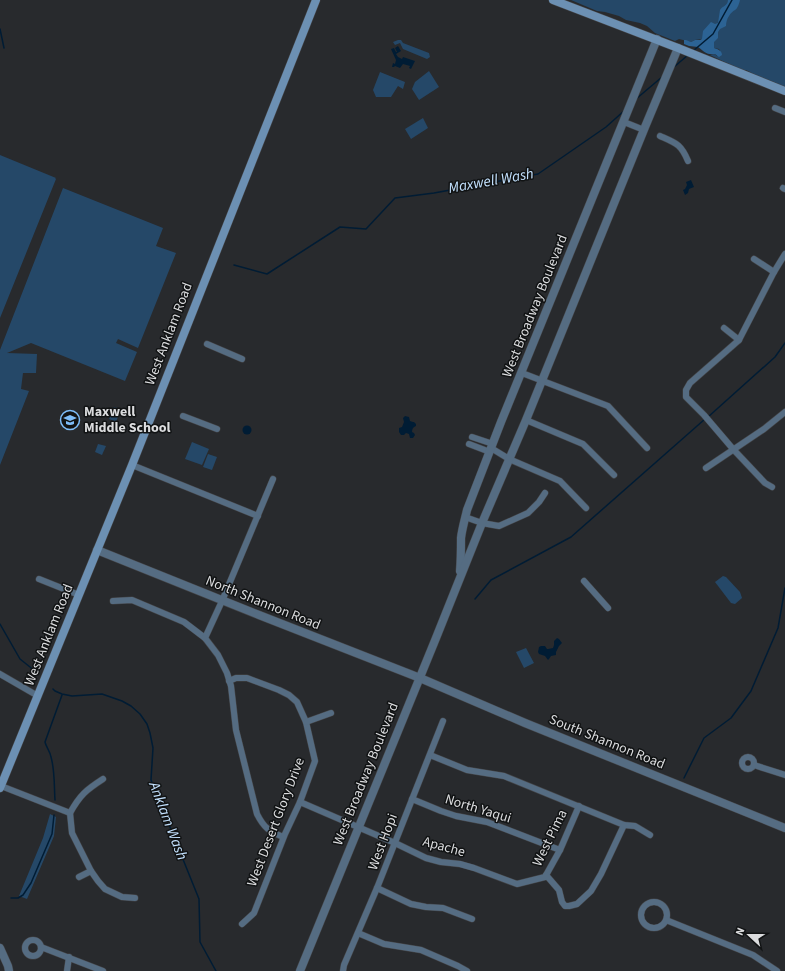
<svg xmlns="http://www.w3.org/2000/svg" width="785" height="971" font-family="'Source Sans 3',sans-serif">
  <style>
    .green { fill: #254868 }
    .forest { fill: #2c6394 }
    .water { fill: #001c34 }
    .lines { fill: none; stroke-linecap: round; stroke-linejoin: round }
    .stream { stroke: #001c34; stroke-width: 1.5 }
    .minor-casing { stroke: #454649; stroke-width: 7 }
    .tertiary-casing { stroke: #454649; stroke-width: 9 }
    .secondary-casing { stroke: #454649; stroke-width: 9 }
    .minor { stroke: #556c82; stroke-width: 6 }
    .tertiary { stroke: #556c82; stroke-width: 8 }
    .secondary { stroke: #6c90b3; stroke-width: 8 }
    .labels { text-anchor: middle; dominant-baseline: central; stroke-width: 3; stroke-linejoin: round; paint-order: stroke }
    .street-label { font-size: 14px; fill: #dbdcde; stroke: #111314 }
    .poi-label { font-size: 14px; font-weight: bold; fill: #dbdcde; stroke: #111314; text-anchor: start }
    .water-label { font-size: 15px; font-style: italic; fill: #c4e2ff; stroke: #111314 }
  </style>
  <rect width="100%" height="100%" fill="#282a2d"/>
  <g class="green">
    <polygon points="571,0 785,0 785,87 771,81 759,77 746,70 744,71 714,57 710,55 715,54 717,56 720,51 719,49 714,48 714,43 702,39 695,40 691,42 679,39 675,41 655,33 647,26 640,23 626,20 619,16 605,12 597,11"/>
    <polygon points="398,40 401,40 403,43 429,53 430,57 427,59 403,49 400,43 395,45 393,42"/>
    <polygon points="429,71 439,87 419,100 412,89 415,82"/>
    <polygon points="380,72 405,82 403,89 398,86 391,97 376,97 373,90"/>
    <polygon points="423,118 428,128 411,139 405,129"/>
    <polygon points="0,155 56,178 55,179 56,179 0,318"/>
    <polygon points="63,188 163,228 156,246 176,253 138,348 118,339 116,343 137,352 125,381 31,343 7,353 37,354 36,373 23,373 21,389 29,391 0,465 0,350"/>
    <polygon points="114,407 121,409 116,422 109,419"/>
    <polygon points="192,442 209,449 202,465 185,459"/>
    <polygon points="98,444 106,446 102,455 95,452"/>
    <polygon points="208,454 217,457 212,470 203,467"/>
    <polygon points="723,576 726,577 740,592 742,598 735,604 731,603 715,582"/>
    <polygon points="526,648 534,663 524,668 516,652"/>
    <polygon points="50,814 56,817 54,836 27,899 19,896 43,838"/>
  </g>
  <path class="forest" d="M728 0H740C737 13 734 8 729 16 727 19 726 22 726 26L720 29 718 32V38L714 42V48C718 49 722 51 722 55L719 57 715 54C706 55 705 52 698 47L689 46 684 44V40H686L691 42 695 40H700L702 39 703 31 711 22 715 24 718 23 720 10C722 6 728 6 728 0Z"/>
  <g class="water">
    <polygon points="398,46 401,51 396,54 398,57 402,59 403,57 415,61 411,69 409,68 410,66 403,64 400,68 395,66 394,67 392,67 393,63 395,64 396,60 391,49 394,48 396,52 397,52 395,48"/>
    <polygon points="691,180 694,187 689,189 688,193 685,195 683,190 685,189 687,185 686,182"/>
    <path d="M405 416 409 417 410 421 413 422H414L416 424V426C413 427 412 429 412 432L414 433 415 435 413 438H410L409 434 406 433 404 435H401L399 432V428L402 427 404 422 403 418Z"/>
    <circle cx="247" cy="430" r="4.5"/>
    <polygon points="557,638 559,639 562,643 559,646 556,652 556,655 551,656 549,659 548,660 545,656 539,654 538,652 539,647 541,646 545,646 547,649 548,649 553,648 554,645 554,641"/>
  </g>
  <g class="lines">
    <g class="stream">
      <polyline points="0,29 4,48"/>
      <polyline points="693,51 713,34 732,0"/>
      <polyline points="674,67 688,55"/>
      <polyline points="636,99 662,77"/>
      <polyline points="234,265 267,274 340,227 366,229 395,198 434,193 538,174 606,127 625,110"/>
      <polyline points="708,417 775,357 785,343"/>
      <polyline points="475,599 491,580 571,537 705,419"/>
      <polyline points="0,624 20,659 35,671"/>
      <polyline points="53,689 55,691 62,694 72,696 102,694 122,701 131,706 140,714 147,724 150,733 153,748 151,780 199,899 200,942 216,971"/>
      <polyline points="684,778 704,738 731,718 751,691 778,628 785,588"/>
      <path d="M55 800C54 785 55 771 51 757 50 751 46 747 45 742L62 695"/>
      <polyline points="11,898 18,898 23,895 31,883 52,834 54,815"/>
    </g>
    <g class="minor-casing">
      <g id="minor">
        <polyline points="775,108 785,112"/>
        <polyline points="624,122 644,130"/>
        <path d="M660 136C676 143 681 144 688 161"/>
        <polyline points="783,188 785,189"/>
        <polyline points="754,259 774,272"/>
        <polyline points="724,328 739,340"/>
        <polyline points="207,344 242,359"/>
        <polyline points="522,373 608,406 647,448"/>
        <polyline points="183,416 217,429"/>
        <polyline points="526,420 583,444 614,475"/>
        <polyline points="472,437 493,444"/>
        <polyline points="469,444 490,452"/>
        <polyline points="491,448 509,459 560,481 586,508"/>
        <polyline points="132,465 258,516"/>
        <polyline points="706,468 764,429 785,412"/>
        <polyline points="772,487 765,483 733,449 704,415 686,397 686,390 690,383 739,340 774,272 785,254"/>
        <polyline points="465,517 482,523 499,526 528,513 539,502 545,493"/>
        <polyline points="39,579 79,595"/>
        <polyline points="584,581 608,608"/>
        <path d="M113 601 132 600 184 622 205 638 218 655 227 673 231 686 236 730 257 814C264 828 269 831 283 837"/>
        <polyline points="205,638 222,601 273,479"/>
        <polyline points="0,674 38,696"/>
        <polyline points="229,681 236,678 247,678 279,690 289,695 297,702 306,722 315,761 300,802 285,834 254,913 242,924"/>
        <polyline points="306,722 331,713"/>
        <polyline points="430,755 467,770 504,776 624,825 635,826 650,835"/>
        <circle cx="748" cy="763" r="6"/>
        <polyline points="754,765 785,775"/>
        <polyline points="1,786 70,813"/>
        <polyline points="412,799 441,811 456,816 487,822 560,850"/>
        <polyline points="300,802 395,843 426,858 441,862 460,864 474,868 517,884 545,877 560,850 579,806"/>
        <polyline points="70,813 72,833 91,871 98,881 105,889 122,897 135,898"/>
        <path d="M70 813C80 795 86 790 103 779"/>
        <polyline points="546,875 559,890 562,902 565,906 569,906 577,904 591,891 601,874 624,825"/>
        <polyline points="79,877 91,871"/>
        <polyline points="377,888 411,904 426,907 443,908 472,919"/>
        <circle cx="654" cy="915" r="13"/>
        <polyline points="666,920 753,955 777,971"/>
        <polyline points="358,933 384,944 421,950 458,966 467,971"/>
        <circle cx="33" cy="948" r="8"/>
        <polyline points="41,947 103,971"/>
        <polyline points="67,971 69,957"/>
        <polyline points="343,971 344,965 377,888 443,721"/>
      </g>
    </g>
    <g class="tertiary-casing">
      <g id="tertiary">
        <polyline points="97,550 259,615 420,678 525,723 785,828"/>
        <path d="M460 571C461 560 461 549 461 538 462 529 465 519 467 510L501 422 657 39"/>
        <polyline points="0,948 8,966 9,971"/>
        <polyline points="300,971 436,638 482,523 526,420 645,127 678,48"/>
      </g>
    </g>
    <g class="secondary-casing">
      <g id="secondary">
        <polyline points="553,0 678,48 785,91"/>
        <polyline points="0,788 132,465 316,0"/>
      </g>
    </g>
    <use href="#minor" class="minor"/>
    <use href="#tertiary" class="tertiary"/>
    <use href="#secondary" class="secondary"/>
  </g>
  <defs>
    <g id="school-ring" transform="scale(1)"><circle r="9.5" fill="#111314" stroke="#7ebdf9" stroke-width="1.5"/><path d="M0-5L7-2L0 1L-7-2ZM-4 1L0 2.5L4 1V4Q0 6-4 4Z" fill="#7ebdf9"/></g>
  </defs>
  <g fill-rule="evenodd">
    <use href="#school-ring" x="70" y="420"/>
  </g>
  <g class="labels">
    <g class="street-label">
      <text transform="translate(535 306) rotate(-68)">West Broadway Boulevard</text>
      <text transform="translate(169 334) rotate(-69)">West Anklam Road</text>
      <text transform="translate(263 603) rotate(22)">North Shannon Road</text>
      <text transform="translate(49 635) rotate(-68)">West Anklam Road</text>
      <text transform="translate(607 742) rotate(22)">South Shannon Road</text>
      <text transform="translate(366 774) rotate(-68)">West Broadway Boulevard</text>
      <text transform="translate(478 809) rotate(17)">North Yaqui</text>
      <text transform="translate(276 822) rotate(-69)">West Desert Glory Drive</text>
      <text transform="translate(550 838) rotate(-64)">West Pima</text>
      <text transform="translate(383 842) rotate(-69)">West Hopi</text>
      <text transform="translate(444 847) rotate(15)">Apache</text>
    </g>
    <g class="poi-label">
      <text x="84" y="412">Maxwell<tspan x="84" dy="16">Middle School</tspan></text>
    </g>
    <g class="water-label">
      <text transform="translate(491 181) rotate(-10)">Maxwell Wash</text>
      <text transform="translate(168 821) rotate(69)">Anklam Wash</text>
    </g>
  </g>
  <g transform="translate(749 935) rotate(292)" stroke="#111314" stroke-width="3" paint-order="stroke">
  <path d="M0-3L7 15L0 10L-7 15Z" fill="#dbdcde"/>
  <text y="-6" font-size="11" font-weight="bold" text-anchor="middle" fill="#dbdcde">N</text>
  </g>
</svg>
